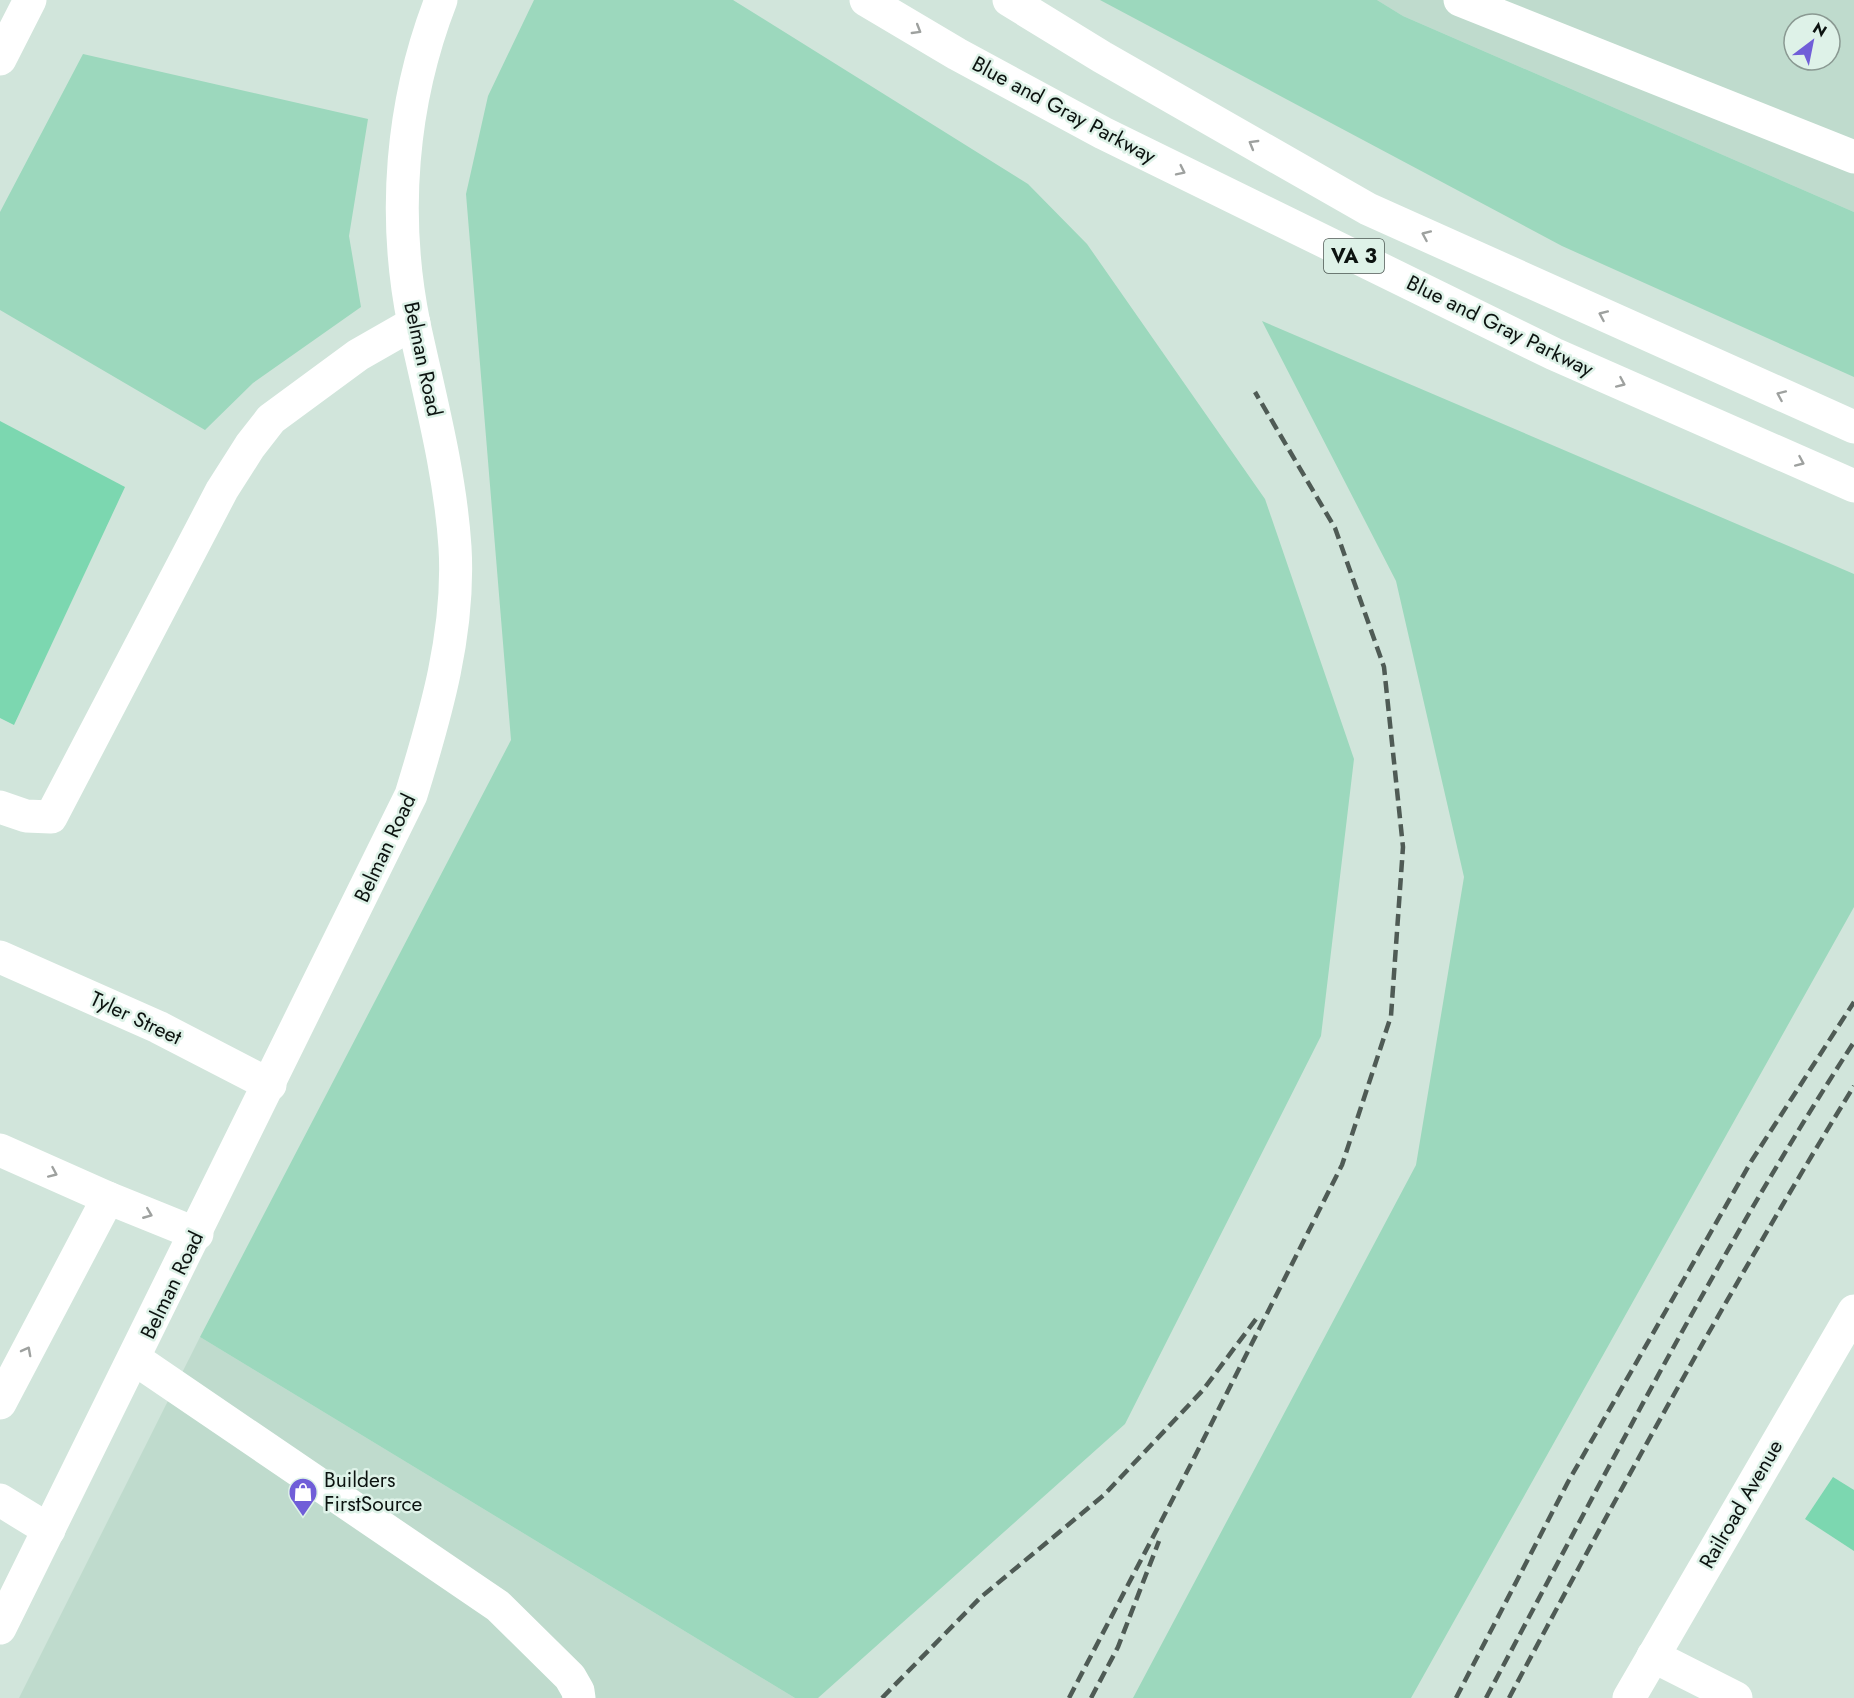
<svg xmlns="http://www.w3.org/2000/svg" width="1854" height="1698" font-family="Jost,sans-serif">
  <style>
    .built { fill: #bfdbcd; fill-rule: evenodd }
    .green { fill: #9cd8bd }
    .building { fill: #7cd7b0 }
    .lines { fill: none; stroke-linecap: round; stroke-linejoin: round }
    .minor { stroke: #fff; stroke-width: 33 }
    .highway { stroke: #fff; stroke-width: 33 }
    .rail { stroke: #4f5b55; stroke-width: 4.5; stroke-dasharray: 12 6; stroke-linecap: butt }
    .oneway { stroke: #9ea19f }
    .labels { text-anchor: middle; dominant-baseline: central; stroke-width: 5; stroke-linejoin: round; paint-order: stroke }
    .shield { fill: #def2e8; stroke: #4b5651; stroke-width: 1.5 }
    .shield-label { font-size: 20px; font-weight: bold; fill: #0c1310 }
    .street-label { font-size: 21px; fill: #0c1310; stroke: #def2e8 }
    .poi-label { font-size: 21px; fill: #0c1310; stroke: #def2e8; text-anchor: start }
  </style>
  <rect width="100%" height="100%" fill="#d1e5db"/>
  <g class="built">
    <path d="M1377 0H1854V212L1403 16ZM1794 24H1830V60H1794Z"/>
    <polygon points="200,1337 795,1698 19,1698"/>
  </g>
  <g class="green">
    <polygon points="534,0 733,0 1028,184 1087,244 1265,499 1354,759 1321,1036 1125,1424 818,1698 795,1698 200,1337 511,740 466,194 488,96"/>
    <polygon points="1100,0 1377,0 1403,16 1854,212 1854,377 1562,246"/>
    <polygon points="83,54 368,119 349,236 361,307 253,383 205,430 0,310 0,212"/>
    <polygon points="1262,321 1854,574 1854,907 1411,1698 1133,1698 1416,1165 1464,877 1396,581"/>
  </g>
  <g class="building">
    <polygon points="0,421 125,487 14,725 0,718"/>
    <polygon points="1833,1477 1854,1490 1854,1551 1805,1519"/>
  </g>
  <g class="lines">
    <g class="minor">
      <polyline points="1460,0 1854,157"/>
      <polyline points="0,59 30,0"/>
      <polyline points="0,807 26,816 51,817 222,490 250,446 271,419 358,355 414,323"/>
      <polyline points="0,957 158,1027 270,1085"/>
      <polyline points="0,1150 108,1198"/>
      <polyline points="135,1359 498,1606 570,1677 578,1691 579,1698"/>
      <polyline points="0,1403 108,1198 197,1234"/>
      <polyline points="0,1500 49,1530"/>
      <path d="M0 1628 411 795C436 714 460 632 455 547 450 471 430 398 414 324 392 216 401 103 441 0"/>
      <polyline points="1653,1656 1736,1698"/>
      <polyline points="1629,1698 1854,1311"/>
    </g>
    <g class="highway">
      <polyline points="866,0 957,54 1103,133 1554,354 1854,486"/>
      <polyline points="1009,0 1102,57 1368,209 1854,427"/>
    </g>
    <g class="rail">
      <polyline points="882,1698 981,1597 1104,1495 1203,1390 1259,1315"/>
      <polyline points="1069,1698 1191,1464 1342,1165 1391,1016 1403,847 1384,667 1335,528 1255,392"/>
      <polyline points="1091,1698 1118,1647 1159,1541"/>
      <polyline points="1456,1698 1568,1482 1752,1160 1854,1002"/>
      <path d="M1486 1698C1604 1477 1718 1252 1854 1042"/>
      <path d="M1509 1698C1619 1491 1732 1285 1854 1086"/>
    </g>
  </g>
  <defs><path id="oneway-chevron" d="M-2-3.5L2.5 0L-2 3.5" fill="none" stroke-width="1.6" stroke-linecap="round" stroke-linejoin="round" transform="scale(1.5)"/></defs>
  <g class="oneway">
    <use href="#oneway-chevron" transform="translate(917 30) rotate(31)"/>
    <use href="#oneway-chevron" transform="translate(1253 144) rotate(-150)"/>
    <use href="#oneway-chevron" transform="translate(1181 171) rotate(26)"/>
    <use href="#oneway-chevron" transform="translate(1426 235) rotate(-156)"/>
    <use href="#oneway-chevron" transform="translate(1603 315) rotate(-156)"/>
    <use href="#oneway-chevron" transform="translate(1621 383) rotate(24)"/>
    <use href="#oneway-chevron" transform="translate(1781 395) rotate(-156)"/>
    <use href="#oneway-chevron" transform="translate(1800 462) rotate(24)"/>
    <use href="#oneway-chevron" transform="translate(53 1173) rotate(24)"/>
    <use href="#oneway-chevron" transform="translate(148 1214) rotate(22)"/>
    <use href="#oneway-chevron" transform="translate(27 1351) rotate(-62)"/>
  </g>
  <defs>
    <g id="shop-pin" transform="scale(1.5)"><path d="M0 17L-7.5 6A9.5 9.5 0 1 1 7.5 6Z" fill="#705ed8" stroke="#def2e8"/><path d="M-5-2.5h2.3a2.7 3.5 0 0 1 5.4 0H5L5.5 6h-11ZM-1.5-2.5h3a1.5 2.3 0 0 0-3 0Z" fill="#fff"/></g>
  </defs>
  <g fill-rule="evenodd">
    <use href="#shop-pin" x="303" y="1492"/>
  </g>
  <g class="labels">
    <rect class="shield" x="1324" y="239" width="60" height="34" rx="4.5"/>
    <g class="shield-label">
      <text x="1354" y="256">VA 3</text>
    </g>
    <g class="street-label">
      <text transform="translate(1064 110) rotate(28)">Blue and Gray Parkway</text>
      <text transform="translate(1500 326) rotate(26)">Blue and Gray Parkway</text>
      <text transform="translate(423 359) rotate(78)">Belman Road</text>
      <text transform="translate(385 848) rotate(-65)">Belman Road</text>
      <text transform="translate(136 1018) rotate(25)">Tyler Street</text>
      <text transform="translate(172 1285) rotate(-64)">Belman Road</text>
      <text transform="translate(1741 1504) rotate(-60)">Railroad Avenue</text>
    </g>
    <g class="poi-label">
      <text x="324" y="1480">Builders<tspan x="324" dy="24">FirstSource</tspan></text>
    </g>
  </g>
  <g transform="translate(1812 42) rotate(32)"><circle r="28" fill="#def2e8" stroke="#8a9992" stroke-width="1.5"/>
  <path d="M0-4.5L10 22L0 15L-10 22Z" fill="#705ed8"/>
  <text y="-9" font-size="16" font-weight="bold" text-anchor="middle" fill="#0c1310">N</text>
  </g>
</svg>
